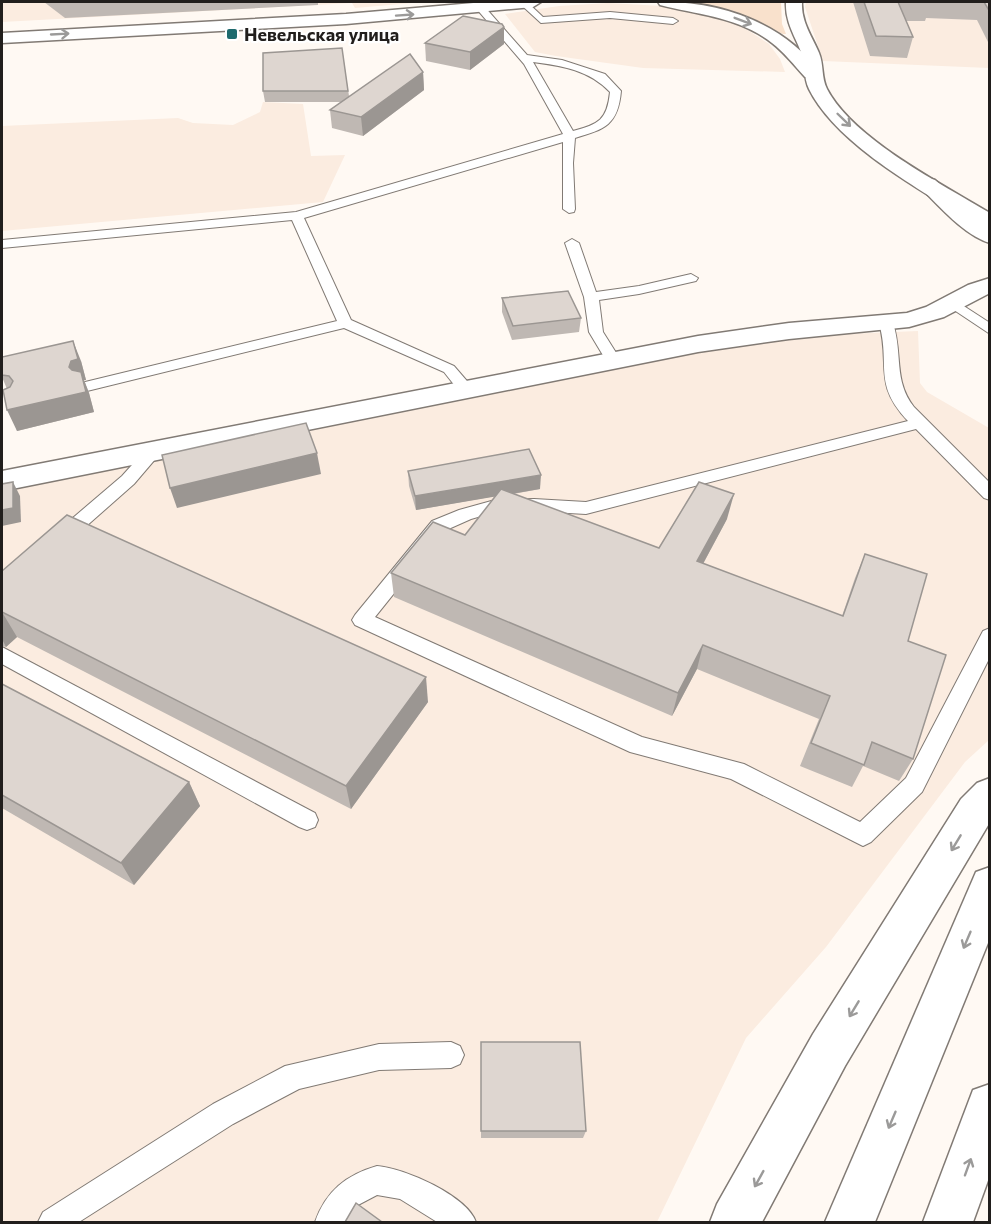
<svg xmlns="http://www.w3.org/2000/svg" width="991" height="1224" font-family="Commissioner,sans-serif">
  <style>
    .built { fill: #fbece0 }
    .green { fill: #f9e1cc }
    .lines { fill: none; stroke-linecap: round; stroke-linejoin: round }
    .service-casing { stroke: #817a74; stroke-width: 2 }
    .minor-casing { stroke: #817a74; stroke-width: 3 }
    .tertiary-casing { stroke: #817a74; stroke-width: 3 }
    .primary-casing { stroke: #817a74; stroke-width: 3 }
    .service { fill: #fff; fill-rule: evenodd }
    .minor { fill: #fff; fill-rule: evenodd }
    .tertiary { fill: #fff; fill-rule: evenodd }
    .primary { fill: #fff; fill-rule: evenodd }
    .wall { fill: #bfb8b3 }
    .shaded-wall { fill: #9b9692 }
    .building { fill: #ded6d0; stroke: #9b9692; stroke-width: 1.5 }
    .oneway { stroke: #9b9a99 }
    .poi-dot { fill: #1e6a6d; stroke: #fff; stroke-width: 2 }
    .labels { text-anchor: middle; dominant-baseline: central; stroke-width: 4.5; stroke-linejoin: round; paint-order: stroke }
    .far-poi-label { font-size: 18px; font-weight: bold; fill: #211e1c; stroke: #fff; text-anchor: start }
  </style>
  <rect width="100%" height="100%" fill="#fff9f3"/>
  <g class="built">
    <polygon points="2,2 424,2 355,8 352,3 2,22"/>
    <polygon points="806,2 989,2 989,68 823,61 805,7"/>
    <polygon points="608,3 662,6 726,20 743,27 769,44 780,59 785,72 643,68 556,56 535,52 505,14 559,6"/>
    <polygon points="263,102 303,104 311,156 345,155 323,202 2,231 2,126 178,118 193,123 233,125 260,112"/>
    <polygon points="918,331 920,383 927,392 989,428 989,740 965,762 826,947 746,1038 657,1222 2,1222 2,491 733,344 797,336"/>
  </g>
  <polygon class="green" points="689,2 781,2 782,24 786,34 783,34 739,13"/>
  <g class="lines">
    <g class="service-casing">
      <g id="service">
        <polygon points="518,2 527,2 543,17 610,12 673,18 678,21 673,24 610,18 541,23"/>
        <path d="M480 4 483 5 527 55 562 60 605 74 621 91C618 125 605 129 575 138L573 163 575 209 574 212 569 213 563 209V142L304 218 351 320 454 366 473 388 471 391H459L444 372 344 328 87 391 81 389 79 386 81 383 337 321 292 220 2 248V240L296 212 563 134 524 64 475 7ZM533 62C563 66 589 70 610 92 607 120 599 124 573 131Z"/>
        <polygon points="572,239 579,243 596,292 639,286 691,274 698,278 696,281 639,294 599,300 603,332 620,359 612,364 607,362 589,332 584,297 565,243"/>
        <polygon points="953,299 990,323 990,334 948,306 946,303 948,300"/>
        <path d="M886 319 893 323C903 354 893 380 914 407L990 483V500L984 498 916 429 586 514 534 511 495 512 471 519 444 531 375 617 642 737 744 764 860 822 906 778 983 631 990 628V657L922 792 871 842 863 846 855 842 731 779 630 752 355 625 352 620 355 615 432 521 459 510 495 500 534 499 586 502 908 421C872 383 891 365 879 323Z"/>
        <polygon points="155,444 161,446 163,450 134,484 66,544 60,546 54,544 51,539 54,534 122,476 149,446"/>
        <polygon points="2,647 315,813 318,820 315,827 307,830 299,827 2,664"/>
        <polygon points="451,1042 460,1046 464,1055 460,1064 451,1068 379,1070 299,1089 233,1124 79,1222 38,1222 43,1212 213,1104 285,1066 379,1044"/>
        <path d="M377 1166C405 1168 467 1196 476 1222H437L400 1199 377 1195 358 1205 346 1222H315C326 1191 346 1175 377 1166Z"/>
      </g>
    </g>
    <g class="minor-casing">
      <g id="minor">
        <path d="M928 178 935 180 967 209 990 225V243C965 236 939 206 921 188L917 184 921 180Z"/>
        <polygon points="990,278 990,293 944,317 909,327 789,339 698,352 2,491 2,471 698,336 789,323 907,313 926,307 968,285"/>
      </g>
    </g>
    <g class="tertiary-casing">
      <g id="tertiary">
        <polygon points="485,2 541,2 533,7 346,24 2,43 2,33 346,14"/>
        <path d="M658 2C718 0 785 23 820 73L817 77H805C794 65 784 52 772 43 739 17 699 15 660 5Z"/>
      </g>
    </g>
    <g class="primary-casing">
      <g id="primary">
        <path d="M786 2H802C801 22 812 36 819 53 824 65 821 77 827 89 853 139 942 184 990 213V230L982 228C928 194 838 147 809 89 803 77 806 65 802 54 795 36 785 22 786 2Z"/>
        <polygon points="990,778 990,822 845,1066 762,1222 710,1222 717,1204 813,1034 961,799 977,783"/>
        <polygon points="990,867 990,938 875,1222 825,1222 976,872"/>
        <polygon points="990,1084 990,1175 973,1222 923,1222 973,1090"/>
      </g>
    </g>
    <use href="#service" class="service"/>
    <use href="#minor" class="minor"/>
    <use href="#tertiary" class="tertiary"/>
    <use href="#primary" class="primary"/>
  </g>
  <g class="wall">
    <polygon points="44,2 318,2 318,5 65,18"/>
    <polygon points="853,2 990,2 990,46 977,20 926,18 925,21 906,21 913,37 907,58 870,56"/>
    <polygon points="425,43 504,44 470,70 426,61"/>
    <polygon points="342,48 349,96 423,72 424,90 363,136 332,128 330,110 341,102 265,102 263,91"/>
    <polygon points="502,298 581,318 579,332 512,340 502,312"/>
    <polygon points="2,357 81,361 86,380 84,380 89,393 94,412 17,431 7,389 2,377"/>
    <polygon points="408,471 540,489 513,494 659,548 727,519 703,564 842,616 855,578 865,554 908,641 913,759 899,781 863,766 852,787 800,766 819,719 697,669 672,716 394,597 391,573 465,535 496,496 416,510 409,486"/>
    <polygon points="2,571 428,702 351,809 17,637 6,647 2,646"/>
    <polygon points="2,684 189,782 200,806 134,885 2,808"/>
    <polygon points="481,1131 586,1131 583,1138 481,1138"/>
  </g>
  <g class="shaded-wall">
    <polygon points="504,27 504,44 470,70 470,52"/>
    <polygon points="423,72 424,90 363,136 361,117"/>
    <polygon points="73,341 81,361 86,380 84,380 89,393 94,412 17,431 7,410 69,367"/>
    <polygon points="317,453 321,474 177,508 170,488"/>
    <polygon points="541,475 540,489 416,510 415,496"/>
    <polygon points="13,482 20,496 21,522 2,526 2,510"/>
    <polygon points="734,494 727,519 691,586 697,561"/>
    <polygon points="2,612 17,637 6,647 2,639"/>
    <polygon points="703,645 697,669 672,716 678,693"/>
    <polygon points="426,677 428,702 351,809 346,786"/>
    <polygon points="189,782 200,806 134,885 121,863"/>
  </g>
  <g class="building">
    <polygon points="864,2 898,2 913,37 876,36"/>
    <polygon points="984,2 990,2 990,12"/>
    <polygon points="463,16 502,24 504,27 470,52 425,43"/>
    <polygon points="342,48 348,91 263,91 263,53"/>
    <polygon points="410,54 423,72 361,117 330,110"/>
    <polygon points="568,291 581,318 513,326 502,298"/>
    <polygon points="73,341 78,359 71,361 69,367 72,370 81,372 86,392 7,410 3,390 10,387 13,381 9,376 2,375 2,357"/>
    <polygon points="306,423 317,453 170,488 162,455"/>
    <polygon points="529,449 541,475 415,496 408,471"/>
    <polygon points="13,482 13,508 2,510 2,484"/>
    <polygon points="699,482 734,494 697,561 843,616 865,554 927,574 908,641 946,655 913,759 872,742 864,765 811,743 830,696 703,645 678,693 391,573 433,522 465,535 501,489 659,548"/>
    <polygon points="67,515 426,677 346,786 2,612 2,571"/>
    <polygon points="2,684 189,782 121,863 2,795"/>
    <polygon points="481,1042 580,1042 586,1131 481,1131"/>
    <polygon points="356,1203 382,1222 345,1222"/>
  </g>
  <defs><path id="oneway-shaft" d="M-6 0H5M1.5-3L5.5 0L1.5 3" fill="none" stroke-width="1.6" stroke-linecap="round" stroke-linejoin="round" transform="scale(1.5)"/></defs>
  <g class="oneway">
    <use href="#oneway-shaft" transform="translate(405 15) rotate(-4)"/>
    <use href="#oneway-shaft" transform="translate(743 21) rotate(21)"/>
    <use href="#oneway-shaft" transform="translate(60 34) rotate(-3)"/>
    <use href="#oneway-shaft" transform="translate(844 120) rotate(44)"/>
    <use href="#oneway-shaft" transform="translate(956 843) rotate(121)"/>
    <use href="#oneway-shaft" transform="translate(967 940) rotate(113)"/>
    <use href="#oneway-shaft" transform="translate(854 1009) rotate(121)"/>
    <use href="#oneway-shaft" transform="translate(892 1120) rotate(113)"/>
    <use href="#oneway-shaft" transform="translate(968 1167) rotate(-70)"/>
    <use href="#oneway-shaft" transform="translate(759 1179) rotate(119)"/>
  </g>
  <rect class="poi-dot" x="226" y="28" width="12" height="12" rx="3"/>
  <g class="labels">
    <g class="far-poi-label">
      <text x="244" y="34">Невельская улица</text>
    </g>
  </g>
  <rect width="991" height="1224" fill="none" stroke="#211e1c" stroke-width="6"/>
</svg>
